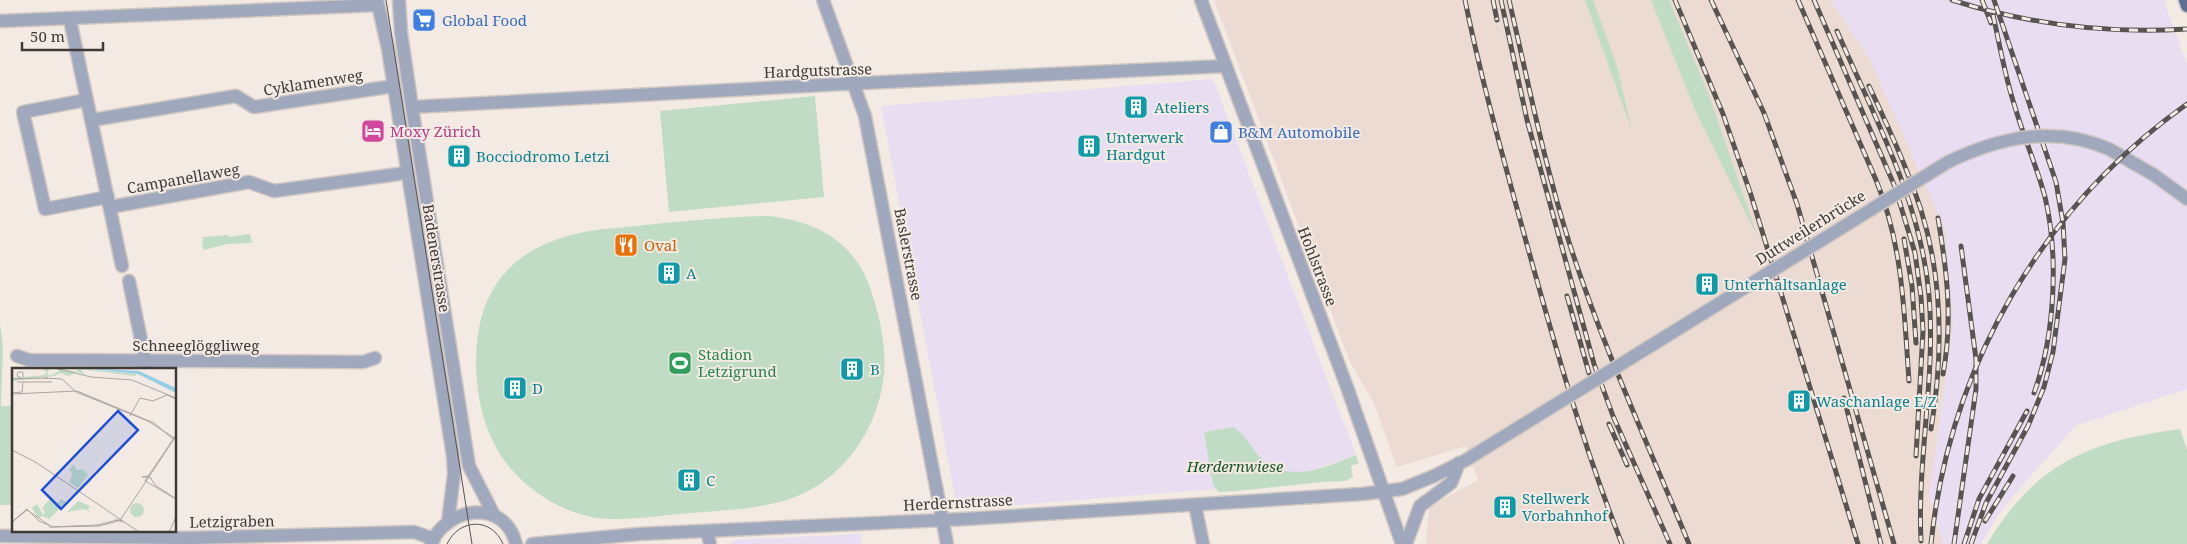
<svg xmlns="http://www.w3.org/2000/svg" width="2187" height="544" font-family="'Noto Serif',serif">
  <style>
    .industrial { fill: #e9ddf1 }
    .built { fill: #ebdbd2 }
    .green { fill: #c1dcc4 }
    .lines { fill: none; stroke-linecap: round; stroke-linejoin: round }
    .minor-casing { stroke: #d0c7c2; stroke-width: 15 }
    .tertiary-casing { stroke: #d0c7c2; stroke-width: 15 }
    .primary-casing { stroke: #d0c7c2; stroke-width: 15 }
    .minor { stroke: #9fa8bc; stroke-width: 12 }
    .tertiary { stroke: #9fa8bc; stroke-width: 12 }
    .primary { stroke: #606f93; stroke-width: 12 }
    .tram { stroke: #585451; stroke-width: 1 }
    .rail-casing { stroke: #585451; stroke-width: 5 }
    .rail { stroke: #f4eae4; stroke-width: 3; stroke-dasharray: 9; stroke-linecap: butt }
    .tertiary-bridge-casing { stroke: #d0c7c2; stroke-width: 15; stroke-linecap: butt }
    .tertiary-bridge { stroke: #9fa8bc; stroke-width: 12 }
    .labels { text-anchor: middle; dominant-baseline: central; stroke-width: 4; stroke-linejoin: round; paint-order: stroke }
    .shop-label { font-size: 15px; fill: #366cbe; stroke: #f4eae4; text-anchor: start }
    .street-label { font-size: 15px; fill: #3e3a38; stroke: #f4eae4 }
    .culture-label { font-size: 15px; fill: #0d838f; stroke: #f4eae4; text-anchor: start }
    .hotel-label { font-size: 15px; fill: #b23c85; stroke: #f4eae4; text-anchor: start }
    .food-label { font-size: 15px; fill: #c56008; stroke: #f4eae4; text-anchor: start }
    .leisure-label { font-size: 15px; fill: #27864d; stroke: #f4eae4; text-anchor: start }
    .park-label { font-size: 15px; font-style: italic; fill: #175525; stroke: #f4eae4 }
    .inset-road { fill: none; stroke: #aba49f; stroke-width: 1 }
    .view { fill: #1d4ed8; fill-opacity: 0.15; stroke: #1d4ed8; stroke-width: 2.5 }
    .inset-edge { fill: none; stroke: #3e3a38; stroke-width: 2.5 }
  </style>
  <rect width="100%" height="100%" fill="#f4eae4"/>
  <g class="industrial">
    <polygon points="1830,0 2164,0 2187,65 2187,389 2075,426 2002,509 1981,544 1943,544 1929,496 1953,325 1870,60"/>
    <polygon points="1213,79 1356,455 1303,473 1287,472 1264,461 1233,427 1205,432 1216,489 967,509 955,497 881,106"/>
    <polygon points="860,534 862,544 729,544 735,540"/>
  </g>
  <polygon class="built" points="1214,0 1830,0 1870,60 1945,230 1953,325 1929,496 1943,544 1426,544 1429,507 1478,480 1466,446 1397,467 1374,403 1350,362"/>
  <g class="green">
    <polygon points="1585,0 1593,0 1617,66 1632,131"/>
    <polygon points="1651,0 1669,0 1710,98 1758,238 1696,112"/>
    <polygon points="815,96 824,197 669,212 660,111"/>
    <path d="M768 216C822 222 859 245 874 300 882 326 887 354 883 381 877 428 845 476 800 495 766 509 728 510 691 513 666 515 640 519 615 519 563 520 509 482 490 435 478 407 474 373 477 343 483 280 520 246 580 233 601 228 624 228 645 225 685 221 727 217 768 216Z"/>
    <polygon points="250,234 252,243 227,244 204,250 202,245 203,237 227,235 230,237"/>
    <polygon points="0,323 3,347 1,406 14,406 14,505 0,505"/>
    <path d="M1233 427C1244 433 1251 447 1259 456 1287 486 1325 467 1356 455L1359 463 1351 466 1353 477 1345 481C1303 482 1262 490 1219 492L1213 485 1204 432Z"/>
    <path d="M2180 429 2187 450V544H1987C2036 463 2089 441 2180 429Z"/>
  </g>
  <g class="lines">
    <g class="minor-casing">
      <g id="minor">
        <polyline points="823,0 865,116 947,544"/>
        <polyline points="70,20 122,266"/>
        <polyline points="0,21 378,5"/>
        <polyline points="86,100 23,112 45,209 108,197"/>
        <polyline points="412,107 843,84 1226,66"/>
        <polyline points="92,120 236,96 254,107 394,86"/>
        <polyline points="110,207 249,182 274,191 399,174 407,171"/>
        <polyline points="129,281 147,369"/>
        <polyline points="17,356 29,360 363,362 375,358"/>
        <polyline points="1195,505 1203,544"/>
        <polyline points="707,531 710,544"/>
        <polyline points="0,536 189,538 414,532 434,539"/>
      </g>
    </g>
    <g class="tertiary-casing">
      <g id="tertiary">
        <polyline points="377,0 388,49 453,456 454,474 448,522"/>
        <polyline points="399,0 401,33 412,107 469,466 494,515"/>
        <polyline points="1201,0 1347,387 1402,544"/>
        <polyline points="2109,149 2154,175 2187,199"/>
        <path d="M431 544C447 506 505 498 516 544"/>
        <polyline points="532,544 639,534 965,519 1362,494 1402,489 1434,476 1466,460"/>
        <polyline points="1406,544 1420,506 1451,483 1459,463"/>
      </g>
    </g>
    <g class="primary-casing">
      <polyline id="primary" points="2185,0 2187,6"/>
    </g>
    <use href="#minor" class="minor"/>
    <use href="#tertiary" class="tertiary"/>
    <use href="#primary" class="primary"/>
    <g class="tram">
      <polyline points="386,0 472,544"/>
      <path d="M447 544C459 518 492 517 503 544"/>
    </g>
    <g class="rail-casing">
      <g id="rail">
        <path d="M1465 0C1481 79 1503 157 1524 234 1553 339 1582 443 1622 544"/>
        <polyline points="1493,0 1497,20"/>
        <polyline points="1501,0 1527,120 1594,364 1613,416 1670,544"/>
        <path d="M1509 0C1528 81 1544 163 1569 242 1602 345 1648 444 1689 544"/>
        <polyline points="1675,0 1723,114 1751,195 1858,544"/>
        <polyline points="1711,0 1764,113 1797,204 1894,544"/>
        <path d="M1798 0 1876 180C1903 245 1904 312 1909 381"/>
        <polyline points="1814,0 1895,187 1915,253 1921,297 1923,331 1916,456"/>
        <path d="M1952 0C2027 24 2108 34 2187 29"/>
        <polyline points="1982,0 1991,23"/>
        <path d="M1993 15C2000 46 2005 77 2015 107 2024 138 2037 167 2045 197 2059 256 2055 336 2034 393"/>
        <path d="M1837 31C1874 117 1921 201 1929 295 1936 377 1917 459 1921 541"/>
        <path d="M1869 86C1888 127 1907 167 1921 210 1943 280 1943 357 1931 429"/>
        <path d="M1938 218C1947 271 1953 321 1943 374"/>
        <polyline points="1904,239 1912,286 1916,343"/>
        <polyline points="1567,296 1589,373"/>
        <polyline points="1844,398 1881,544"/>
        <polyline points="1609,424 1627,465"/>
        <polyline points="1985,521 2013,476"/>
        <path d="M1931 544C1949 367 2042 207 2187 104"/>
        <polyline points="1954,544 1976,389 1976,359 1961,246"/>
        <polyline points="1964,544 1979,499 2027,411"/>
        <polyline points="1971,544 1986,503 2028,426 2044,387 2053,352 2065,259 2063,223 2056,182 1994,0"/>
      </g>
    </g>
    <use href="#rail" class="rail"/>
    <g class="tertiary-bridge-casing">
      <path id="tertiary-bridge" d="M1466 460 1948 162C2000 137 2054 125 2109 149"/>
    </g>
    <use href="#tertiary-bridge" class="tertiary-bridge"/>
  </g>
  <defs>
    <g id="supermarket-square" transform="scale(1.25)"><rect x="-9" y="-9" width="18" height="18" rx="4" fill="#3f7fe0" stroke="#f4eae4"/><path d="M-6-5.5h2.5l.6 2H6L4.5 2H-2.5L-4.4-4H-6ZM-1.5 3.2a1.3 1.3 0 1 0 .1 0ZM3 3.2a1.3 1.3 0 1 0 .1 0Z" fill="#fff"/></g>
    <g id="building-square" transform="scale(1.25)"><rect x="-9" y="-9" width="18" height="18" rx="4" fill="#0f9aa8" stroke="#f4eae4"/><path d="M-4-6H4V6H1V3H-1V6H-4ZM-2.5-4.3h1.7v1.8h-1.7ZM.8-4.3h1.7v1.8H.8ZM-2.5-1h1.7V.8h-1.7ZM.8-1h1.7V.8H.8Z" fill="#fff"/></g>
    <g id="hotel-square" transform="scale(1.25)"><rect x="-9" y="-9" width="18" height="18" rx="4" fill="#d1479c" stroke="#f4eae4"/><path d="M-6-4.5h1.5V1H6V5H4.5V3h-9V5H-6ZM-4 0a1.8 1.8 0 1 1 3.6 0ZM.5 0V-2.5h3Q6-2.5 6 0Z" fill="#fff"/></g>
    <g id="shop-square" transform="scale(1.25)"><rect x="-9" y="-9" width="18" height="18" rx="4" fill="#3f7fe0" stroke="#f4eae4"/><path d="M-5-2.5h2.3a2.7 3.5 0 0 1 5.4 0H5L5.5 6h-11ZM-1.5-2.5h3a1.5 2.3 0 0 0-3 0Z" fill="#fff"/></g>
    <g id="restaurant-square" transform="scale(1.25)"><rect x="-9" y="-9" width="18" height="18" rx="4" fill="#e8710a" stroke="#f4eae4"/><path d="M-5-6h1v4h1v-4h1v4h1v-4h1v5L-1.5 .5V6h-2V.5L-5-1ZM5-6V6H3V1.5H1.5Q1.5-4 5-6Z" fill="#fff"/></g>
    <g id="stadium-square" transform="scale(1.25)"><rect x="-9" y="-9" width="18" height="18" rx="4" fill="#2e9e5b" stroke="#f4eae4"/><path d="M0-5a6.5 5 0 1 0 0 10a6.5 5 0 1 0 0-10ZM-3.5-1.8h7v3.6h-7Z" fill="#fff"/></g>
  </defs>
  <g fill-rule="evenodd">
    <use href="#supermarket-square" x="424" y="20"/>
    <use href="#building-square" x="1136" y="107"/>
    <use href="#hotel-square" x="373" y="131"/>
    <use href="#shop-square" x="1221" y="132"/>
    <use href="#building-square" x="1089" y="146"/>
    <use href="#building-square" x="459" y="156"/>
    <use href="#restaurant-square" x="626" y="245"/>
    <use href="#building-square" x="669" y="273"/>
    <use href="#building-square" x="1707" y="284"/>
    <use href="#stadium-square" x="680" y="363"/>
    <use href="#building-square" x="852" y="369"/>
    <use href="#building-square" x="515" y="388"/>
    <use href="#building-square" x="1799" y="401"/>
    <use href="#building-square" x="689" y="480"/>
    <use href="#building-square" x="1505" y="507"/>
  </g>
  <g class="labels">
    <g class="shop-label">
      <text x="442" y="20">Global Food</text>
      <text x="1238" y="132">B&amp;M Automobile</text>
    </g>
    <g class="street-label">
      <text transform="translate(818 70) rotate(-2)">Hardgutstrasse</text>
      <text transform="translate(313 82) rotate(-9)">Cyklamenweg</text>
      <text transform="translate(183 178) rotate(-10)">Campanellaweg</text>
      <text transform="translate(1810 227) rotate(-32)">Duttweilerbrücke</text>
      <text transform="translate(909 254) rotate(79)">Baslerstrasse</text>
      <text transform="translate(437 258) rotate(81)">Badenerstrasse</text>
      <text transform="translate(1318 266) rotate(69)">Hohlstrasse</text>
      <text x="196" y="345">Schneeglöggliweg</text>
      <text transform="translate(958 502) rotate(-3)">Herdernstrasse</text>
      <text transform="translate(232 521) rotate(-1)">Letzigraben</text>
    </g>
    <g class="culture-label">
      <text x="1154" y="107">Ateliers</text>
      <text x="1106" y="137">Unterwerk<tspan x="1106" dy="17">Hardgut</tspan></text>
      <text x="476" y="156">Bocciodromo Letzi</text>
      <text x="686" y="273">A</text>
      <text x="1724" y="284">Unterhaltsanlage</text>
      <text x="870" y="369">B</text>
      <text x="532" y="388">D</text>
      <text x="1816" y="401">Waschanlage E/Z</text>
      <text x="706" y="480">C</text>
      <text x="1522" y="498">Stellwerk<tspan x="1522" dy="17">Vorbahnhof</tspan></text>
    </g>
    <g class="hotel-label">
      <text x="390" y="131">Moxy Zürich</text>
    </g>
    <g class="food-label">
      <text x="644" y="245">Oval</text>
    </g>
    <g class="leisure-label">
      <text x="698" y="354">Stadion<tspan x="698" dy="17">Letzigrund</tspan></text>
    </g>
    <g class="park-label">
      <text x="1235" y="466">Herdernwiese</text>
    </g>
  </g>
  <g transform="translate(12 368)">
    <rect width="164" height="164" fill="#f4eae4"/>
    <path d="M28 0H37L35 5 38 8 47 3 44 0 64 4 67 0 124 6 123 8 68 1 74 7 66 4 56 8 49 5 42 8 0 13V7V10L33 7 34 3ZM62 96 64 102 71 101 76 107 66 120 57 114 61 106 57 102ZM38 131 44 136 49 131 54 134 37 151 31 148 26 150 20 140 25 136 31 147 33 144 30 140ZM66 133 78 138 75 142 79 145 72 141 55 144ZM118 142a7 7 0 1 1 14 0a7 7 0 1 1-14 0Z" fill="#c1dcc4"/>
    <path d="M72 0 127 3 164 20V25L126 6Z" fill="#94cee7"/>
    <path class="inset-road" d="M43 0 79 9 120 12 164 30M9 10 5 8 6 4H11V9M32 10 50 11 64 24 136 53 164 71M0 11 36 10M5 14H40M0 25 10 24 11 15M0 26 65 23 142 55 161 71M118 48 128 30 141 33 155 27 164 31M164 67 133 113 164 131M0 82 25 95 127 164M136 108 130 109H138L143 117 164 131M109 151 164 68M0 154 15 141 27 153 41 159M0 154 15 142 40 159 86 157 105 152 112 154M37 159 87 158 110 152H103M157 164 164 149"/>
    <path class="view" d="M106 43 126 62 49 141 30 122Z"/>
    <rect width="164" height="164" class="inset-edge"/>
  </g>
  <path d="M22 42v8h81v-8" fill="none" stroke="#3e3a38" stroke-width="2.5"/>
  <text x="30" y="42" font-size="15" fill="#3e3a38" stroke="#f4eae4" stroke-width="4" paint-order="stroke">50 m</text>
</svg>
